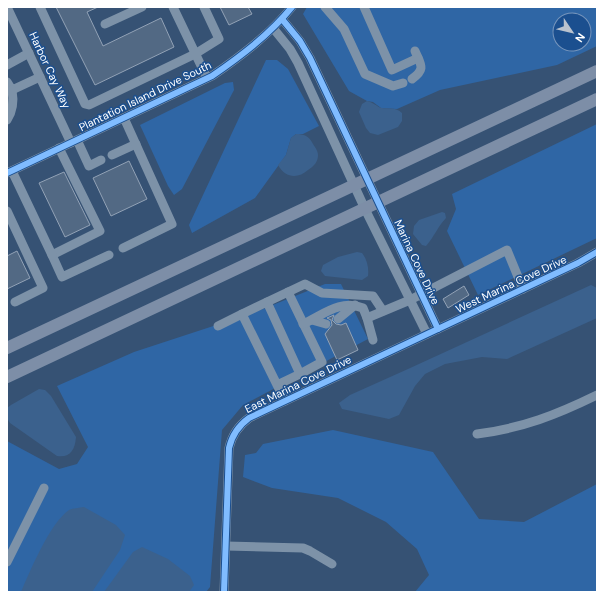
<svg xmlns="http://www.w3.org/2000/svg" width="604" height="599" font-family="'DM Sans',sans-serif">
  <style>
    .green { fill: #2f66a5; fill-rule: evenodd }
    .water { fill: #3b618d }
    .building { fill: #526984; stroke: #92a2b6 }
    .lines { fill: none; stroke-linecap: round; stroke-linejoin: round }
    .minor { stroke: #7d92a8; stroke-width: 9 }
    .major { stroke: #7d8ea7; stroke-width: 12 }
    .cycleway-casing { stroke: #1b4f8f; stroke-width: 8 }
    .cycleway { stroke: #80bcff; stroke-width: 6 }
    .labels { text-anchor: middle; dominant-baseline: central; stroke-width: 3; stroke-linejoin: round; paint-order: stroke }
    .street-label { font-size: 11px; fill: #fff; stroke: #1b4f8f }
  </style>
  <rect width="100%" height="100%" fill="#365274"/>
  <g class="green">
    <path d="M307 7H597V46L557 65 440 90 397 109 381 108 373 102 367 101 349 91 303 14ZM560 20H584V44H560Z"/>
    <polygon points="266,60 277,60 288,69 319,126 303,134 296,134 291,138 286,155 255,198 192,233 189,225"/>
    <polygon points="233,82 234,90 182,189 174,195 168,186 140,125 225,83"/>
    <polygon points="597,124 597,238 478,295 447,231 456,209 452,194"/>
    <polygon points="325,284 341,284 368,339 243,405 222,430 210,587 206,592 7,592 7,441 59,469 77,464 88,447 57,386 134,352 253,313"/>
    <polygon points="333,430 433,452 479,519 524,522 597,484 597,592 415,592 429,575 417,549 386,522 338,498 272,488 243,477 245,455 256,453 263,444"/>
  </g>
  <g class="water">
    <path d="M367 101C373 102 377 107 382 108 390 109 395 107 402 113V121L398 127 378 135 370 133 366 128 359 112 362 104Z"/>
    <path d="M296 134C304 134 309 136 313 144 315 147 318 151 318 155 318 162 314 166 308 170 298 179 285 178 278 165L286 155 291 138Z"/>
    <path d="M442 212 445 213 446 218C438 226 434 237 426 246L422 245 413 234 414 226 419 220Z"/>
    <path d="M357 252 362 253C367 259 369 268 368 276L362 280 325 276 321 271 323 265 338 257Z"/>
    <polygon points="591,285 597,288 597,318 507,359 482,357 445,364 425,374 415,386 399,415 389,419 342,409 339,403 350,395 408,369"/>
    <path d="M39 389 45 390 51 396 76 437C75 450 70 458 57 456L10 423 7 418V408L11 405Z"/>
    <path d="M84 507 116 525 125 535 120 550 92 592H21C30 571 50 523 69 510 73 508 79 508 84 507Z"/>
    <polygon points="142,547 168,559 190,576 194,585 189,592 104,592 133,552"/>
  </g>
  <g class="building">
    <polygon points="56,7 98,7 87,12 103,46 161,18 174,47 95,85"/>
    <polygon points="220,7 248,7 252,14 229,25"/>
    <polygon points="129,161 147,199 111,216 93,178"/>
    <polygon points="64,172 90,225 65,237 39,183"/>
    <polygon points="17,251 30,278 7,289 7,256"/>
    <polygon points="464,286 469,295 448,308 443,299"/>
    <polygon points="334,315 332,320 336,324 341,325 346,323 358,350 337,360 325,334 332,325 331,320 327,318"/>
  </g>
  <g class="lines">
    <g class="minor">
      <polyline points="7,7 71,143"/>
      <polyline points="40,7 85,104 89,105 195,54 219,39 204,7"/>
      <polyline points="173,7 207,78"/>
      <polyline points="325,7 344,29 365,74 393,86 403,83"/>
      <polyline points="364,7 392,70 418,58"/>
      <polyline points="282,19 300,41 310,58 438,329"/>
      <polyline points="105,24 142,7"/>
      <polyline points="273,28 290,49 298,63 365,209 427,334"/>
      <polyline points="7,65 29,53"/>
      <path d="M412 79C426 69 421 65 415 51"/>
      <polyline points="7,82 12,90 40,77"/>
      <path d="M7 120C13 111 14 101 12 90"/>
      <polyline points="77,140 89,166 101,160"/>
      <polyline points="59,148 100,231 52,255 62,277 109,255"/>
      <polyline points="112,155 136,144"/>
      <polyline points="12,171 52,255"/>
      <path d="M7 173 212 76C241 56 269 35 292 7"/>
      <polyline points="7,211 43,288 15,302"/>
      <polyline points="123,248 172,224 124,118"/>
      <polyline points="288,292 322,362 300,374"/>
      <polyline points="267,302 305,284 322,293 373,296 383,311"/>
      <polyline points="367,318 410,300 507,250 523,289"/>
      <polyline points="338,319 355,305"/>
      <polyline points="312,320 326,324"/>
      <path d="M303 324C323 315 340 299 363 308L367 318 373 340"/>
      <polyline points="218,326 242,314"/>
      <polyline points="277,385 300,374 267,302 242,314 285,401"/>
      <path d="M477 434C523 428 556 415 597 395"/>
      <polyline points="226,546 303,548 310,551 332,564"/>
      <polyline points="7,562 44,488"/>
      <path d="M224 592 229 448C232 435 238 426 249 418L578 263 597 252"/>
    </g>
    <g class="major">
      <polyline points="7,348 597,71"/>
      <polyline points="7,377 597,99"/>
    </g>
    <g class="cycleway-casing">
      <g id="cycleway">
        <polyline points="282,19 300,41 310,58 438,329"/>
        <path d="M7 173 212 76C241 56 269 35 292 7"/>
        <path d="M224 592 229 448C232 435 238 426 249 418L578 263 597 252"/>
      </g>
    </g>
    <use href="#cycleway" class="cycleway"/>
  </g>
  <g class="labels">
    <g class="street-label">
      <text transform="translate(50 70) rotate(65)">Harbor Cay Way</text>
      <text transform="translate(145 96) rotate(-26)">Plantation Island Drive South</text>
      <text transform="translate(417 262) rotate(65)">Marina Cove Drive</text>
      <text transform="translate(511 284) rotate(-25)">West Marina Cove Drive</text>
      <text transform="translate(298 384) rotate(-26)">East Marina Cove Drive</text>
    </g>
  </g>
  <rect width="604" height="599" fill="none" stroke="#ffffff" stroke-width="16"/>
  <g transform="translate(572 32) rotate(125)"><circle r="19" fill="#1b4f8f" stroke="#7695bc"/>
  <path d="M0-3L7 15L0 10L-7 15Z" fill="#b9c2ce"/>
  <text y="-6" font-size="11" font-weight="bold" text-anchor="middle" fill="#ffffff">N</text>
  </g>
</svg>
